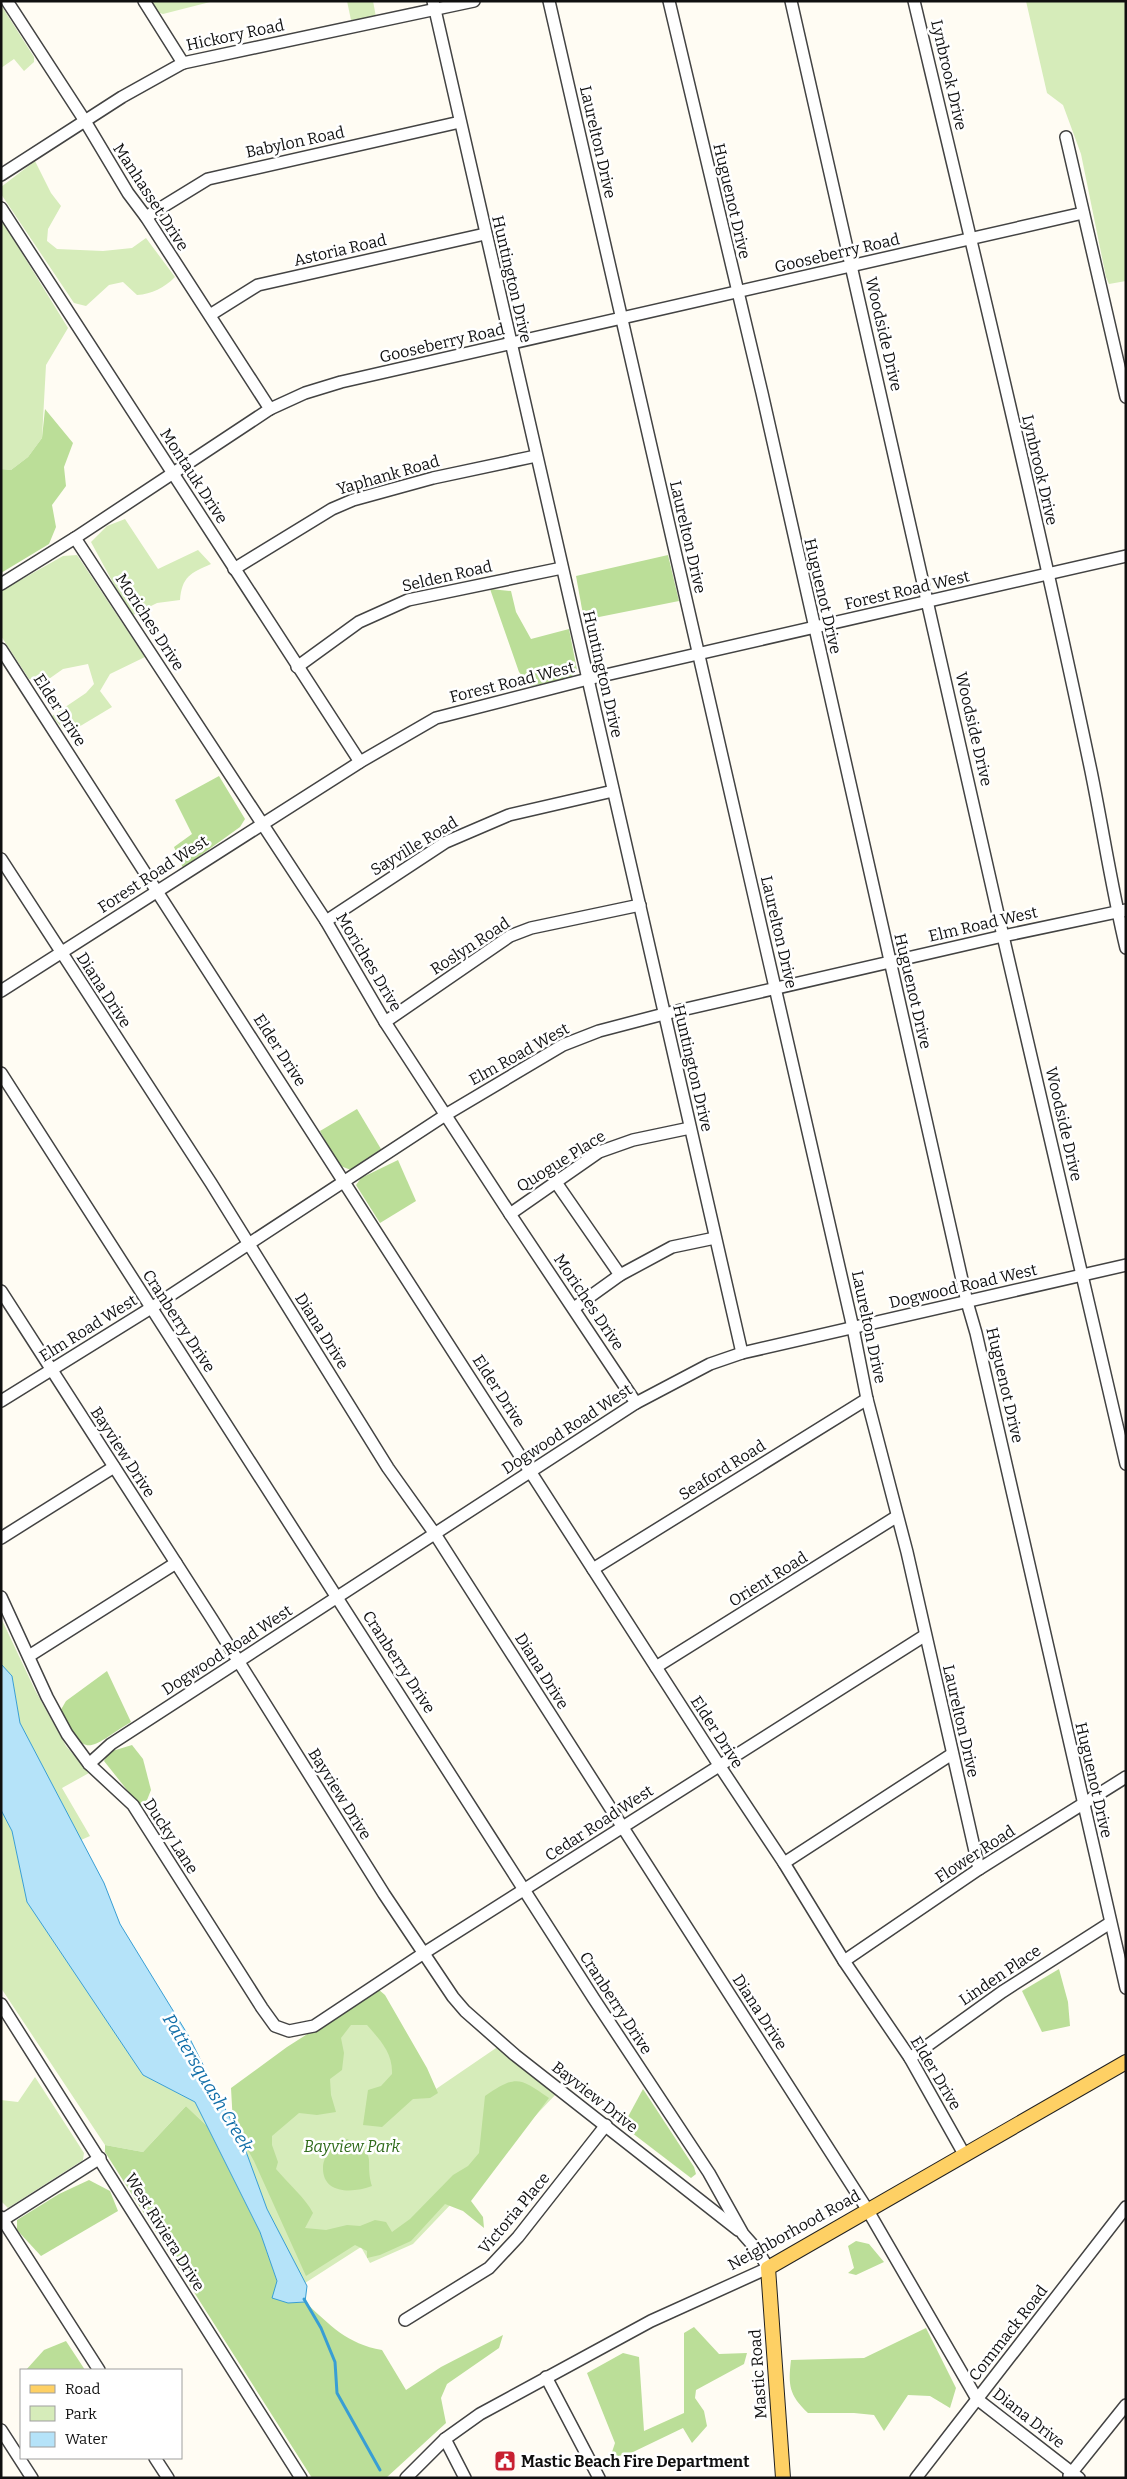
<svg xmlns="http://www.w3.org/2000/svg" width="1127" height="2479" font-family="Bitter,serif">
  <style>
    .green { fill: #d6ecba }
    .forest { fill: #bbde98 }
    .water { fill: #b5e3f9; stroke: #389ed4 }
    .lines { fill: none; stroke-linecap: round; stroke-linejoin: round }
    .stream { stroke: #389ed4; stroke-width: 3 }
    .minor-casing { stroke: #434343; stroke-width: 14 }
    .major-casing { stroke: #212121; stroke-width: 16 }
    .minor { stroke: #fff; stroke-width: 11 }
    .major { stroke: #fed064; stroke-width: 14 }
    .labels { text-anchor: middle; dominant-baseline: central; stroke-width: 5; stroke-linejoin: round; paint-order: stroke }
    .street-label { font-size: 16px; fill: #101010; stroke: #fff }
    .park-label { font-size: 16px; font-style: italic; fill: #316c1c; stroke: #fff }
    .poi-label { font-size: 16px; font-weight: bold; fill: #101010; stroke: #fff; text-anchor: start }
    .water-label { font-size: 18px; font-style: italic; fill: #126fa9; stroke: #fff }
  </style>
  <rect width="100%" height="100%" fill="#fffcf3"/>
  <g class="green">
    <polygon points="150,1 214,1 163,14 155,11"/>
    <polygon points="347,1 373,1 376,17 351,20"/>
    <polygon points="1026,1 1126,1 1126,281 1109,284 1106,277 1081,154 1063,105 1047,93"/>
    <polygon points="1,5 34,57 34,62 24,71 14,59 1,68"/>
    <path d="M35 161 51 193 61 206 48 229 47 241 57 249 103 251 132 248 146 238 175 277C164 288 152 294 137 295L123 282 109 285 86 306 74 303 1 194V187Z"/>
    <polygon points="1,219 68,328 46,365 42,438 28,457 11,470 1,469"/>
    <path d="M125 519 158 569 198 550 211 564C190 573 182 577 180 600L157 603 131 616 91 542 107 526Z"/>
    <polygon points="77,555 145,657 110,674 100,691 112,707 67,734 52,716 86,693 94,684 88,664 63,669 46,681 29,679 1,636 1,591 63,556"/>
    <polygon points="1,1618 35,1690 66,1746 89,1773 62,1788 90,1836 81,1840 20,1723 12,1676 1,1664"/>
    <polygon points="1,1810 12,1831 27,1902 143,2075 195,2102 207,2126 186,2106 143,2152 105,2145 1,1988"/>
    <polygon points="378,1993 436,2089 499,2046 557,2093 413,2244 370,2263 361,2247 305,2283 267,2209 244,2146 278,2059"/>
    <polygon points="35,2077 84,2153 83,2160 8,2208 1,2201 1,2100 18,2102"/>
  </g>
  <g class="forest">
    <polygon points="45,409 73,443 64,467 66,486 52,505 56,527 49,544 1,573 1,469 11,470 28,457 42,438"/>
    <polygon points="668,555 679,601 584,620 576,576"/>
    <polygon points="490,589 511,591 516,612 531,639 569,629 577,670 571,678 531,686 519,672"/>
    <polygon points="219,776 245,819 240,827 183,868 174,847 192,834 175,800"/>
    <polygon points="357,1109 381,1149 351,1170 338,1165 320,1131"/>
    <polygon points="398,1160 416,1201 380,1223 356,1185 361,1178"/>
    <path d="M107 1671 131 1722C88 1748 88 1761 59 1713L66 1701Z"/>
    <polygon points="132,1745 143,1759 151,1790 143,1810 104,1761 109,1752"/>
    <polygon points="1059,1969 1068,2002 1070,2026 1042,2032 1022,1991"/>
    <path d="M378 1989 385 1995 427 2068 438 2093 430 2098 413 2099 382 2127 363 2125 368 2090 381 2086 392 2074C393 2053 380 2040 367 2025H351L341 2038 344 2053 342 2070 330 2079 331 2095 336 2112 317 2115 299 2113 272 2136V2145L278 2162 276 2169C287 2182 306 2199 313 2213L305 2228 326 2230 347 2225 360 2226 375 2220 386 2222 392 2232 410 2219 453 2175 468 2166 479 2153 485 2096C516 2075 519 2077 549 2098L471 2201 483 2217 484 2228 463 2211 445 2204 411 2241 380 2255 367 2258V2251L355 2245 306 2276 254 2161 233 2124 231 2088 287 2047Z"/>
    <polygon points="643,2089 694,2167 696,2174 691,2178 623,2126"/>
    <path d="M186 2106 207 2126 260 2232 277 2281 288 2303 305 2302C330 2325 347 2344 382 2350L406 2390 441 2367 503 2335 499 2348 447 2384 441 2398 446 2423 386 2478H312L105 2152V2145L143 2152Z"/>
    <path d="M347 2139C380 2156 364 2158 372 2186 354 2193 322 2195 323 2167 323 2161 327 2154 330 2148Z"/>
    <polygon points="89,2180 110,2191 118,2211 41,2256 17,2230 17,2220 59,2194"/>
    <polygon points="856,2241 869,2244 884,2262 856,2275 848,2273 854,2268 848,2246"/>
    <polygon points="694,2327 719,2354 747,2353 744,2364 696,2390 695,2398 704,2411 707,2426 692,2443 683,2428 631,2453 610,2458 615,2443 587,2373 623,2353 639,2357 644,2431 684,2413 684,2333"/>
    <path d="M926 2328 956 2388 950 2408 930 2396 908 2395 884 2431 874 2415 854 2413H808C789 2395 788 2385 791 2360L864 2358Z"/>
    <polygon points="66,2341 85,2370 26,2370 44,2350"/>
  </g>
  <polygon class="water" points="1,1664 12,1676 20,1723 104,1883 120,1924 188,2035 244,2146 267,2209 307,2286 305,2302 288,2303 272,2298 277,2281 260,2232 195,2102 143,2075 27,1902 12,1831 1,1810"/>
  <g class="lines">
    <polyline class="stream" points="304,2299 321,2328 335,2362 337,2393 380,2470"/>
    <g class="minor-casing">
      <g id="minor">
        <polyline points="7,1 85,121 128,193 146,217 270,409"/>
        <polyline points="144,1 183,63"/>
        <polyline points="433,1 742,1353"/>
        <polyline points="549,1 853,1328 867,1399 907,1552 979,1869"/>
        <polyline points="669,1 762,393 967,1302 976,1333 1126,1988"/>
        <polyline points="791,1 1003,936 1126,1464"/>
        <path d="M914 1C975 257 1037 514 1091 771 1103 830 1112 890 1126 948"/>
        <polyline points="1066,137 1126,397"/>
        <polyline points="1,175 122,97 183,63 474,1"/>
        <polyline points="1,208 360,762"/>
        <polyline points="146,217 208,179 460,122"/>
        <polyline points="210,315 258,285 485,234"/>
        <polyline points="75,538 326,921 385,1022 510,1214 636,1403"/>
        <polyline points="234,569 332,509 353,500 433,478 536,456"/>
        <polyline points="1,584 75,538 270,409 305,393 341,382 1083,213"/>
        <polyline points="1,649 719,1765 784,1863 844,1961 910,2058 964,2154"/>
        <polyline points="297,667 359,622 408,600 562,568"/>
        <polyline points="1,859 211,1183 388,1468 435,1534 867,2209 977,2399 1079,2478"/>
        <polyline points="326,921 446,842 509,815 613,791"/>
        <polyline points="1,991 360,762 436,718 588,679 1126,556"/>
        <polyline points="385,1022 510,936 531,928 640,905"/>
        <polyline points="1,1073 594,1999 709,2173 743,2234 758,2251 768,2268 651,2321 480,2414 445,2439 406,2478"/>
        <polyline points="555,1181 620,1275"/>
        <polyline points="510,1214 599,1152 633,1140 690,1128"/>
        <polyline points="1,1291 212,1619 384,1894 453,1997 465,2011 515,2055 738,2230"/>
        <polyline points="574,1308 620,1275 672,1247 715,1238"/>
        <polyline points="1,1401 151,1308 447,1114 563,1045 599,1031 664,1014 1003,936 1126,910"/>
        <polyline points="1,1538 114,1467"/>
        <polyline points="593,1569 867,1399"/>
        <polyline points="1,1597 47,1697 67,1734 89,1764 133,1805 262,2008 275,2026 289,2031 314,2026 424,1953 924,1636"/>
        <polyline points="29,1656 176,1563"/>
        <polyline points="656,1667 896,1517"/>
        <polyline points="89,1764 111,1744 636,1403 710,1364 742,1353 1126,1265"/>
        <polyline points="784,1863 952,1754"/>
        <polyline points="844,1961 979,1869 1126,1777"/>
        <polyline points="1,2004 301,2478"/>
        <polyline points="910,2058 1002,1992 1110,1923"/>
        <polyline points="1,2217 99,2370"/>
        <polyline points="1,2221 100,2158"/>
        <polyline points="405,2320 489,2268 518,2237 606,2125"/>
        <polyline points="546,2377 599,2478"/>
        <polyline points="1,2430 32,2478"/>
        <polyline points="445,2439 465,2478"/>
        <polyline points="155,2458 168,2478"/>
        <polyline points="1069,2476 1126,2405"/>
        <polyline points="916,2478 1126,2207"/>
      </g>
    </g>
    <g class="major-casing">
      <polyline id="major" points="783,2478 768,2268 1126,2062"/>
    </g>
    <use href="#minor" class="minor"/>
    <use href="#major" class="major"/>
  </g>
  <defs>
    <g id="civic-square" transform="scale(1.125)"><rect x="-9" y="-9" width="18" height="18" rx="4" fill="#c82031" stroke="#fff"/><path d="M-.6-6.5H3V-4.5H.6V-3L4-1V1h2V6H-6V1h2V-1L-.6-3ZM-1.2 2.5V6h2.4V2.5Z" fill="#fff"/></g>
  </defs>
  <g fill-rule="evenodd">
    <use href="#civic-square" x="505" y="2461"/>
  </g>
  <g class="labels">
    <g class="street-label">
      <text transform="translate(235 35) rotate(-12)">Hickory Road</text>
      <text transform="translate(949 75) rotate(77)">Lynbrook Drive</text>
      <text transform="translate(295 142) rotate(-12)">Babylon Road</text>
      <text transform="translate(598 142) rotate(77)">Laurelton Drive</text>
      <text transform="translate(151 197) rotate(57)">Manhasset Drive</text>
      <text transform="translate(732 201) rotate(77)">Huguenot Drive</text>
      <text transform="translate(340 250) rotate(-13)">Astoria Road</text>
      <text transform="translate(837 253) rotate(-13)">Gooseberry Road</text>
      <text transform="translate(512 279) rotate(77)">Huntington Drive</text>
      <text transform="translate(884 334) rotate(77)">Woodside Drive</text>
      <text transform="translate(442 343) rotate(-13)">Gooseberry Road</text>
      <text transform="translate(1040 470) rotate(77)">Lynbrook Drive</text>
      <text transform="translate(388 475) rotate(-16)">Yaphank Road</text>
      <text transform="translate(194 476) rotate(57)">Montauk Drive</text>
      <text transform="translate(688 537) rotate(77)">Laurelton Drive</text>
      <text transform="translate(447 576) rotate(-13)">Selden Road</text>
      <text transform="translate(907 590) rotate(-13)">Forest Road West</text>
      <text transform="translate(823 596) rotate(77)">Huguenot Drive</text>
      <text transform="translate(150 622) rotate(57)">Moriches Drive</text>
      <text transform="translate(603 674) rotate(77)">Huntington Drive</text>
      <text transform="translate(512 682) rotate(-14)">Forest Road West</text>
      <text transform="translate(60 710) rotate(57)">Elder Drive</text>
      <text transform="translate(974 729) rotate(77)">Woodside Drive</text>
      <text transform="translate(414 846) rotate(-31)">Sayville Road</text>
      <text transform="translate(153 874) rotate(-33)">Forest Road West</text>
      <text transform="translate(983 924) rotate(-13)">Elm Road West</text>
      <text transform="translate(779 932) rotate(77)">Laurelton Drive</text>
      <text transform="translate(470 946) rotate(-33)">Roslyn Road</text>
      <text transform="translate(369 962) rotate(59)">Moriches Drive</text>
      <text transform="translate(104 990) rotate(57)">Diana Drive</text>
      <text transform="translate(913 991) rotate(77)">Huguenot Drive</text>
      <text transform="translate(280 1050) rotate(57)">Elder Drive</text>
      <text transform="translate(519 1054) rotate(-29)">Elm Road West</text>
      <text transform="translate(693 1068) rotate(77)">Huntington Drive</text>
      <text transform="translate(1064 1124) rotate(77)">Woodside Drive</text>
      <text transform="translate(561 1161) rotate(-32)">Quogue Place</text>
      <text transform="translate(963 1286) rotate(-13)">Dogwood Road West</text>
      <text transform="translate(589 1302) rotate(56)">Moriches Drive</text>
      <text transform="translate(179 1321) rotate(57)">Cranberry Drive</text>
      <text transform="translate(869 1327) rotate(78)">Laurelton Drive</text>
      <text transform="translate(88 1328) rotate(-32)">Elm Road West</text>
      <text transform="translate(322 1331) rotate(58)">Diana Drive</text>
      <text transform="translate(1005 1385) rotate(77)">Huguenot Drive</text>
      <text transform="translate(499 1391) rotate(57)">Elder Drive</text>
      <text transform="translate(567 1429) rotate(-33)">Dogwood Road West</text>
      <text transform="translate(123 1452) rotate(57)">Bayview Drive</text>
      <text transform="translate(722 1470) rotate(-32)">Seaford Road</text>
      <text transform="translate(768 1579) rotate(-32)">Orient Road</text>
      <text transform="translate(227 1650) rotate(-33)">Dogwood Road West</text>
      <text transform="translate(399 1662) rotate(57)">Cranberry Drive</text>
      <text transform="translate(542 1671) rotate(58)">Diana Drive</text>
      <text transform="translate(961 1721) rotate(77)">Laurelton Drive</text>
      <text transform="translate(717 1732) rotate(57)">Elder Drive</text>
      <text transform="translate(1094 1780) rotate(77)">Huguenot Drive</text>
      <text transform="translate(340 1794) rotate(58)">Bayview Drive</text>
      <text transform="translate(599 1823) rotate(-33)">Cedar Road West</text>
      <text transform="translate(171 1836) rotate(57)">Ducky Lane</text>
      <text transform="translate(975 1854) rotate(-33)">Flower Road</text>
      <text transform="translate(1000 1975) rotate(-34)">Linden Place</text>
      <text transform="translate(616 2003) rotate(57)">Cranberry Drive</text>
      <text transform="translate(760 2012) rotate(57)">Diana Drive</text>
      <text transform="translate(936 2073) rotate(59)">Elder Drive</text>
      <text transform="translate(595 2097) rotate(38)">Bayview Drive</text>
      <text transform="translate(514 2213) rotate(-50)">Victoria Place</text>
      <text transform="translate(794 2230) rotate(-29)">Neighborhood Road</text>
      <text transform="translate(165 2232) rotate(58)">West Riviera Drive</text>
      <text transform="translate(1008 2333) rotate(-52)">Commack Road</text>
      <text transform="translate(758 2374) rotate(-94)">Mastic Road</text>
      <text transform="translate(1029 2418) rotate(38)">Diana Drive</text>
    </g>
    <g class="park-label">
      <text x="352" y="2146">Bayview Park</text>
    </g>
    <g class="poi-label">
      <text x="521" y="2461">Mastic Beach Fire Department</text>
    </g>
    <g class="water-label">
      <text transform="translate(208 2083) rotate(59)">Pattersquash Creek</text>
    </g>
  </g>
  <rect width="1127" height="2479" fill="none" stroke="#101010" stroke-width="5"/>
  <rect x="20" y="2369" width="162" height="90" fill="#ffffff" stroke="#9f9f9f"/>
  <rect x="30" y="2385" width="25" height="8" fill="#fed064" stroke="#9f9f9f"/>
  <text x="65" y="2394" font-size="15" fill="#101010">Road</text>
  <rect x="30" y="2406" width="25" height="15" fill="#d6ecba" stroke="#9f9f9f"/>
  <text x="65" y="2419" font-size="15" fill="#101010">Park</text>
  <rect x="30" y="2432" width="25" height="15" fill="#b5e3f9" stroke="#9f9f9f"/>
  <text x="65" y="2444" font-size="15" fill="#101010">Water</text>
</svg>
